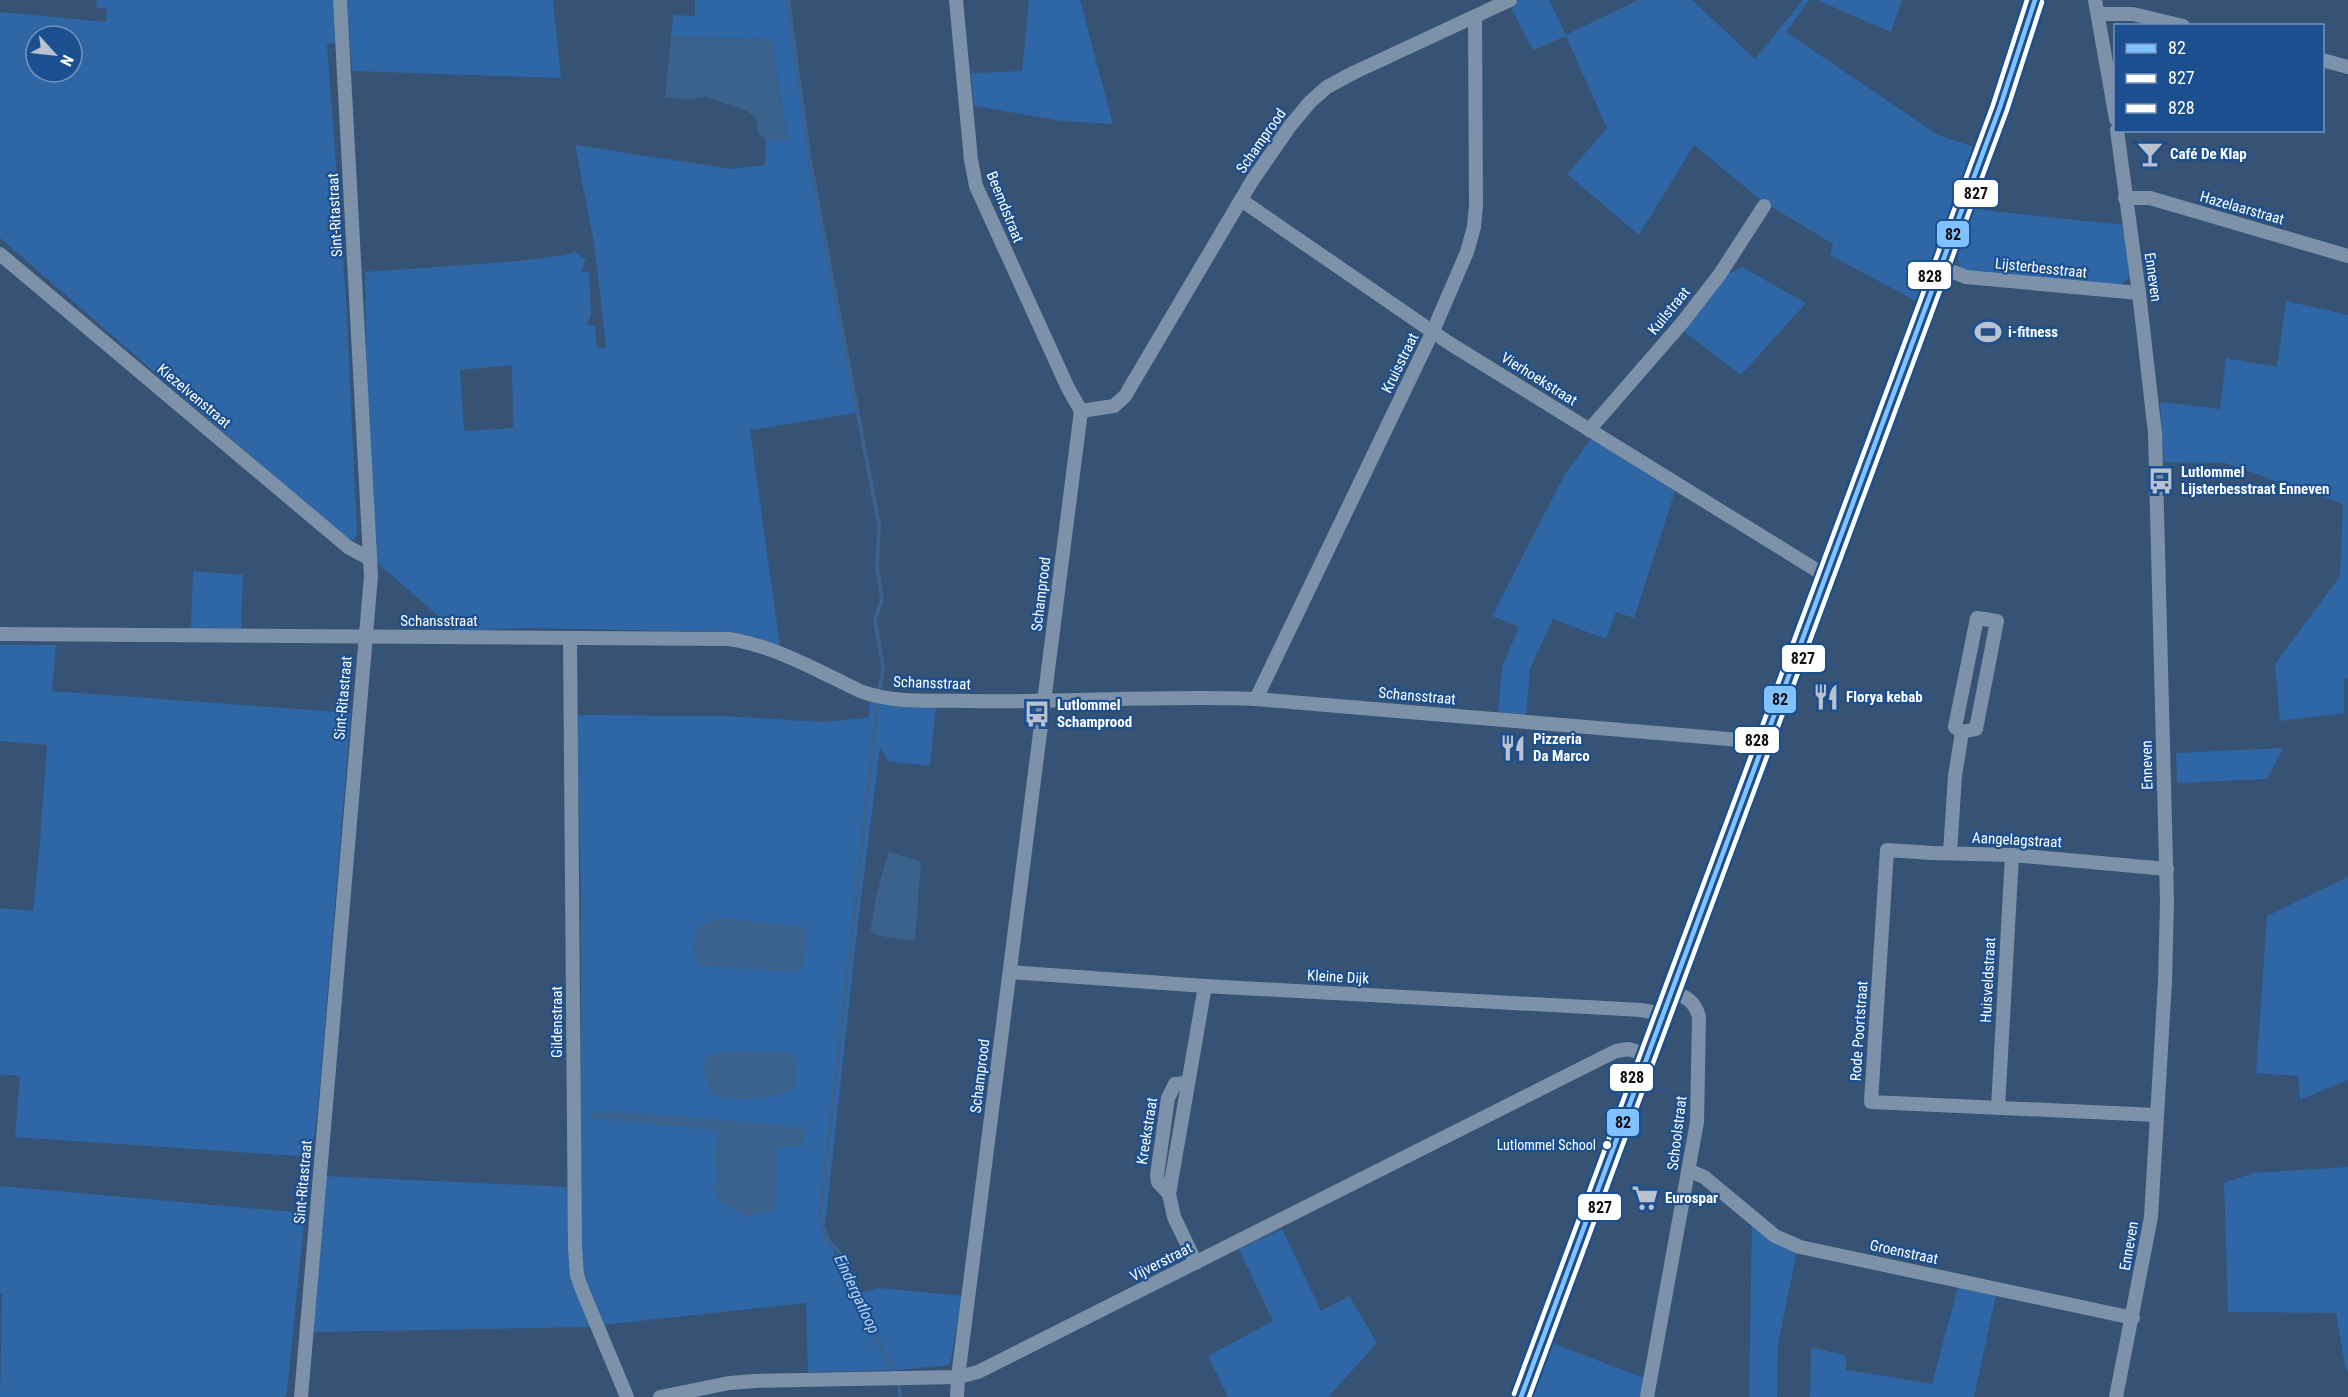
<svg xmlns="http://www.w3.org/2000/svg" width="2348" height="1397" font-family="'Roboto Condensed',sans-serif">
  <style>
    .green { fill: #2f66a5; fill-rule: evenodd }
    .water { fill: #3b618d }
    .lines { fill: none; stroke-linecap: round; stroke-linejoin: round }
    .stream { stroke: #3b618d; stroke-width: 4 }
    .minor { stroke: #7d92a8; stroke-width: 14 }
    .secondary { stroke: #798da4; stroke-width: 20 }
    .bus-1-casing { stroke: #1b4f8f; stroke-width: 9 }
    .bus-2-casing { stroke: #1b4f8f; stroke-width: 9 }
    .bus-3-casing { stroke: #1b4f8f; stroke-width: 9 }
    .bus-1 { stroke: #80c2ff; stroke-width: 4.5 }
    .bus-2 { stroke: #fff; stroke-width: 4.5 }
    .bus-3 { stroke: #fff; stroke-width: 4.5 }
    .bus-dot { fill: #fff; stroke: #1b4f8f; stroke-width: 2 }
    .labels { text-anchor: middle; dominant-baseline: central; stroke-width: 4.5; stroke-linejoin: round; paint-order: stroke }
    .bus-label { font-size: 14px; fill: #fff; stroke: #1b4f8f; text-anchor: end }
    .street-label { font-size: 15px; fill: #fff; stroke: #1b4f8f }
    .poi-label { font-size: 15px; font-weight: bold; fill: #fff; stroke: #1b4f8f; text-anchor: start }
    .water-label { font-size: 16px; font-style: italic; fill: #b5d3f5; stroke: #1b4f8f }
    .line-badge { stroke: #1b4f8f; stroke-width: 2 }
    .pale-badge-label { font-size: 16px; text-anchor: middle; font-weight: bold; fill: #111 }
  </style>
  <rect width="100%" height="100%" fill="#365274"/>
  <g class="green">
    <path d="M97 0H333L335 43 327 44 346 298 357 532 355 540H351L342 535 0 238V12L106 22 107 9 96 7ZM36 36H72V72H36Z"/>
    <polygon points="347,0 553,0 561,78 352,71"/>
    <path d="M695 0H788L810 161 857 413 750 430 780 646 753 636 731 632 529 628 456 631 376 562 375 521 368 460 365 272 519 261 565 255 575 252 586 260 581 271 589 273 591 315 587 324 595 326 597 349 606 347 594 243 575 145 731 169 765 165 766 141 787 140 772 40 671 36 673 15 695 16ZM512 365 513 428 464 431 460 370Z"/>
    <polygon points="1029,0 1080,0 1113,124 1062,121 974,106 971,73 1022,71"/>
    <polygon points="1519,0 1549,0 1566,35 1638,0 1692,0 1755,59 1803,0 1809,0 1786,32 1938,135 1977,148 1916,301 1830,255 1833,244 1762,201 1694,145 1639,235 1567,174 1607,128 1566,36 1533,50 1509,4"/>
    <polygon points="1817,0 1902,0 1891,32"/>
    <polygon points="1974,209 2123,225 2131,276 2119,286 1968,271 1960,267 1957,252"/>
    <polygon points="1742,267 1806,303 1741,375 1682,330 1726,275"/>
    <polygon points="2286,301 2348,315 2348,678 2344,679 2344,713 2280,721 2275,664 2340,576 2343,504 2225,463 2163,462 2160,402 2220,409 2226,358 2277,367"/>
    <polygon points="1591,439 1675,491 1634,618 1616,612 1606,639 1553,619 1530,669 1526,714 1498,713 1502,667 1519,627 1492,616 1565,474"/>
    <polygon points="193,571 243,575 241,630 191,630"/>
    <polygon points="0,645 56,645 52,691 351,713 319,1096 312,1157 15,1137 20,1076 0,1074 0,908 33,911 39,853 47,745 0,741"/>
    <polygon points="871,700 936,706 930,766 888,761 880,748 858,923 825,1226 849,1295 880,1288 962,1296 950,1365 899,1370 808,1372 806,1303 602,1325 581,1269 581,910 577,715 726,716 821,722 868,718"/>
    <polygon points="2283,748 2267,779 2177,783 2176,753"/>
    <polygon points="2348,877 2348,1080 2300,1100 2298,1076 2256,1073 2267,916"/>
    <polygon points="2348,1167 2348,1370 2346,1371 2336,1313 2228,1312 2224,1183 2253,1173"/>
    <polygon points="325,1176 567,1187 572,1281 592,1327 313,1332"/>
    <polygon points="0,1186 305,1213 287,1392 284,1397 0,1397 2,1295 0,1294"/>
    <polygon points="1752,1225 1766,1238 1797,1251 1778,1344 1777,1397 1749,1397"/>
    <polygon points="1282,1229 1321,1311 1349,1296 1377,1343 1328,1397 1228,1397 1208,1356 1273,1321 1239,1249"/>
    <polygon points="1958,1287 1996,1295 1974,1397 1810,1397 1811,1348 1846,1355 1846,1370 1932,1384"/>
    <polygon points="1552,1343 1644,1378 1641,1397 1532,1397"/>
  </g>
  <g class="water">
    <polygon points="671,36 772,40 787,140 766,141 758,134 756,119 747,111 706,97 690,99 665,98"/>
    <polygon points="888,852 921,861 915,941 886,937 870,933 875,902"/>
    <path d="M719 918 804 927 806 930 804 967 793 972 701 966C690 952 691 937 702 924Z"/>
    <path d="M739 1051 788 1053C799 1060 797 1075 794 1087 783 1100 725 1102 710 1094L703 1065 709 1054Z"/>
    <polygon points="592,1112 639,1113 803,1127 806,1133 802,1146 783,1146 778,1149 776,1206 773,1210 746,1217 717,1199 713,1189 718,1178 715,1164 717,1130 651,1124 650,1121 645,1123 592,1119"/>
  </g>
  <g class="lines">
    <g class="stream">
      <polyline points="788,0 810,161 879,525 877,568 882,599 875,620 883,668 879,693"/>
      <polyline points="878,701 820,1216 826,1237 841,1255 850,1289 895,1373"/>
      <polyline points="899,1384 900,1397"/>
    </g>
    <g class="minor">
      <polyline points="956,0 971,160 976,186 1068,388 1081,411"/>
      <polyline points="2095,0 2116,119"/>
      <polyline points="2098,14 2133,14 2183,26"/>
      <polyline points="2322,60 2348,67"/>
      <polyline points="2125,198 2150,198 2348,256"/>
      <polyline points="1241,200 1449,343 1826,576"/>
      <polyline points="0,254 348,547 370,559"/>
      <polyline points="1941,267 1966,277 2139,293"/>
      <polyline points="1081,411 1114,406 1125,396 1252,181 1290,126 1310,102 1327,87 1353,73 1510,0"/>
      <polyline points="1589,430 1682,323 1720,274 1764,206"/>
      <path d="M0 634 729 639C776 646 818 671 860 691 894 704 933 700 969 701 1065 703 1160 695 1256 699L1740 740 1763 747"/>
      <polyline points="570,638 575,1248 577,1275 581,1287 627,1397"/>
      <polyline points="1256,699 1433,331 1467,252 1474,227 1476,205 1475,17"/>
      <polyline points="1950,853 1955,776 1962,732 1976,729 1997,621 1977,618 1955,727 1962,732"/>
      <polyline points="1010,972 1205,986 1641,1010 1663,1014"/>
      <polyline points="1998,1108 2012,855"/>
      <polyline points="2156,1115 1871,1102 1887,850 1932,853 2012,855 2167,869"/>
      <polyline points="1690,1171 1704,1177 1775,1236 1800,1247 2133,1318"/>
      <polyline points="1169,1194 1158,1182 1157,1175 1168,1098 1175,1084 1188,1083"/>
      <polyline points="1196,1263 1174,1217 1169,1194 1205,986"/>
      <polyline points="301,1397 371,576 340,0"/>
      <polyline points="660,1397 729,1383 755,1381 958,1377 978,1372 1616,1051 1629,1049 1647,1055"/>
      <polyline points="957,1397 958,1377 1081,411"/>
      <path d="M1647 1397 1697 1122 1699 1017C1695 1001 1686 997 1672 991"/>
      <polyline points="2116,1397 2151,1217 2165,982 2167,902 2155,433 2139,293 2117,130"/>
    </g>
    <polyline class="secondary" points="1521,1397 1941,267 2000,107 2035,0"/>
    <g class="bus-1-casing">
      <polyline id="bus-1" points="1521,1397 2000,107 2035,0"/>
    </g>
    <g class="bus-2-casing">
      <polyline id="bus-2" points="1529,1397 2007,110 2042,2"/>
    </g>
    <g class="bus-3-casing">
      <polyline id="bus-3" points="1514,1394 1993,105 2027,0"/>
    </g>
    <use href="#bus-1" class="bus-1"/>
    <use href="#bus-2" class="bus-2"/>
    <use href="#bus-3" class="bus-3"/>
  </g>
  <defs>
    <g id="bar-bare" transform="scale(2.07)"><path d="M-6-5H6L.8 .8V4.5H3.5V6h-7V4.5H-.8V.8Z" fill="#b9c2ce" stroke="#1b4f8f" stroke-width="2.5" paint-order="stroke"/></g>
    <g id="stadium-bare" transform="scale(2.07)"><path d="M0-5a6.5 5 0 1 0 0 10a6.5 5 0 1 0 0-10ZM-3.5-1.8h7v3.6h-7Z" fill="#b9c2ce" stroke="#1b4f8f" stroke-width="2.5" paint-order="stroke"/></g>
    <g id="bus-bare" transform="scale(2.07)"><path d="M-5-6H5V4H4V6H2V4H-2V6H-4V4H-5ZM-3.5-4V0h7V-4ZM-3.5 1.2v1.5H-2V1.2ZM2 1.2v1.5H3.5V1.2Z" fill="#b9c2ce" stroke="#1b4f8f" stroke-width="2.5" paint-order="stroke"/></g>
    <g id="restaurant-bare" transform="scale(2.07)"><path d="M-5-6h1v4h1v-4h1v4h1v-4h1v5L-1.5 .5V6h-2V.5L-5-1ZM5-6V6H3V1.5H1.5Q1.5-4 5-6Z" fill="#b9c2ce" stroke="#1b4f8f" stroke-width="2.5" paint-order="stroke"/></g>
    <g id="supermarket-bare" transform="scale(2.07)"><path d="M-6-5.5h2.5l.6 2H6L4.5 2H-2.5L-4.4-4H-6ZM-1.5 3.2a1.3 1.3 0 1 0 .1 0ZM3 3.2a1.3 1.3 0 1 0 .1 0Z" fill="#b9c2ce" stroke="#1b4f8f" stroke-width="2.5" paint-order="stroke"/></g>
  </defs>
  <g fill-rule="evenodd">
    <use href="#bar-bare" x="2150" y="154"/>
    <use href="#stadium-bare" x="1988" y="332"/>
    <use href="#bus-bare" x="2161" y="481"/>
    <use href="#restaurant-bare" x="1826" y="697"/>
    <use href="#bus-bare" x="1037" y="714"/>
    <use href="#restaurant-bare" x="1513" y="748"/>
    <use href="#supermarket-bare" x="1645" y="1198"/>
  </g>
  <circle class="bus-dot" cx="1607" cy="1145" r="5"/>
  <g class="labels">
    <g class="bus-label">
      <text x="1596" y="1145">Lutlommel School</text>
    </g>
    <g class="street-label">
      <text transform="translate(1261 141) rotate(-55)">Schamprood</text>
      <text transform="translate(1005 207) rotate(68)">Beemdstraat</text>
      <text transform="translate(2242 208) rotate(16)">Hazelaarstraat</text>
      <text transform="translate(335 215) rotate(-93)">Sint-Ritastraat</text>
      <text transform="translate(2041 268) rotate(6)">Lijsterbesstraat</text>
      <text transform="translate(2153 277) rotate(82)">Enneven</text>
      <text transform="translate(1669 311) rotate(-51)">Kuilstraat</text>
      <text transform="translate(1400 363) rotate(-64)">Kruisstraat</text>
      <text transform="translate(1539 379) rotate(32)">Vierhoekstraat</text>
      <text transform="translate(194 396) rotate(40)">Kiezelvenstraat</text>
      <text transform="translate(1041 594) rotate(-83)">Schamprood</text>
      <text x="439" y="621">Schansstraat</text>
      <text transform="translate(932 683) rotate(2)">Schansstraat</text>
      <text transform="translate(1417 696) rotate(5)">Schansstraat</text>
      <text transform="translate(343 698) rotate(-85)">Sint-Ritastraat</text>
      <text transform="translate(2147 765) rotate(-91)">Enneven</text>
      <text transform="translate(2017 840) rotate(3)">Aangelagstraat</text>
      <text transform="translate(1338 977) rotate(3)">Kleine Dijk</text>
      <text transform="translate(1988 980) rotate(-87)">Huisveldstraat</text>
      <text transform="translate(557 1022) rotate(-90)">Gildenstraat</text>
      <text transform="translate(1859 1031) rotate(-86)">Rode Poortstraat</text>
      <text transform="translate(980 1076) rotate(-83)">Schamprood</text>
      <text transform="translate(1147 1131) rotate(-81)">Kreekstraat</text>
      <text transform="translate(1677 1133) rotate(-83)">Schoolstraat</text>
      <text transform="translate(303 1182) rotate(-85)">Sint-Ritastraat</text>
      <text transform="translate(2129 1246) rotate(-80)">Enneven</text>
      <text transform="translate(1904 1252) rotate(12)">Groenstraat</text>
      <text transform="translate(1161 1262) rotate(-27)">Vijverstraat</text>
    </g>
    <g class="poi-label">
      <text x="2170" y="154">Café De Klap</text>
      <text x="2008" y="332">i-fitness</text>
      <text x="2181" y="472">Lutlommel<tspan x="2181" dy="17">Lijsterbesstraat Enneven</tspan></text>
      <text x="1846" y="697">Florya kebab</text>
      <text x="1057" y="705">Lutlommel<tspan x="1057" dy="17">Schamprood</tspan></text>
      <text x="1533" y="739">Pizzeria<tspan x="1533" dy="17">Da Marco</tspan></text>
      <text x="1665" y="1198">Eurospar</text>
    </g>
    <g class="water-label">
      <text transform="translate(857 1294) rotate(65)">Eindergatloop</text>
    </g>
  </g>
  <g class="line-badge">
    <rect x="1953" y="179" width="46" height="29" rx="6" fill="#fff"/>
    <rect x="1936" y="220" width="34" height="28" rx="6" fill="#80c2ff"/>
    <rect x="1907" y="261" width="45" height="29" rx="6" fill="#fff"/>
    <rect x="1781" y="644" width="45" height="29" rx="6" fill="#fff"/>
    <rect x="1763" y="685" width="34" height="29" rx="6" fill="#80c2ff"/>
    <rect x="1734" y="726" width="46" height="28" rx="6" fill="#fff"/>
    <rect x="1609" y="1063" width="45" height="29" rx="6" fill="#fff"/>
    <rect x="1606" y="1108" width="34" height="29" rx="6" fill="#80c2ff"/>
    <rect x="1577" y="1193" width="45" height="28" rx="6" fill="#fff"/>
  </g>
  <g class="pale-badge-label">
    <text x="1976" y="199">827</text>
    <text x="1953" y="240">82</text>
    <text x="1930" y="282">828</text>
    <text x="1803" y="664">827</text>
    <text x="1780" y="705">82</text>
    <text x="1757" y="746">828</text>
    <text x="1632" y="1083">828</text>
    <text x="1623" y="1128">82</text>
    <text x="1600" y="1213">827</text>
  </g>
  <rect x="2114" y="24" width="210" height="108" fill="#1b4f8f" stroke="#7695bc" stroke-width="1.5"/>
  <rect x="2126" y="44" width="30" height="9" fill="#80c2ff" stroke="#7695bc" stroke-width="1.5"/>
  <text x="2168" y="54" font-size="18" fill="#ffffff">82</text>
  <rect x="2126" y="74" width="30" height="9" fill="#ffffff" stroke="#7695bc" stroke-width="1.5"/>
  <text x="2168" y="84" font-size="18" fill="#ffffff">827</text>
  <rect x="2126" y="104" width="30" height="9" fill="#ffffff" stroke="#7695bc" stroke-width="1.5"/>
  <text x="2168" y="114" font-size="18" fill="#ffffff">828</text>
  <g transform="translate(54 54) rotate(117)"><circle r="28" fill="#1b4f8f" stroke="#7695bc" stroke-width="1.5"/>
  <path d="M0-4.5L10 22L0 15L-10 22Z" fill="#b9c2ce"/>
  <text y="-9" font-size="16" font-weight="bold" text-anchor="middle" fill="#ffffff">N</text>
  </g>
</svg>
